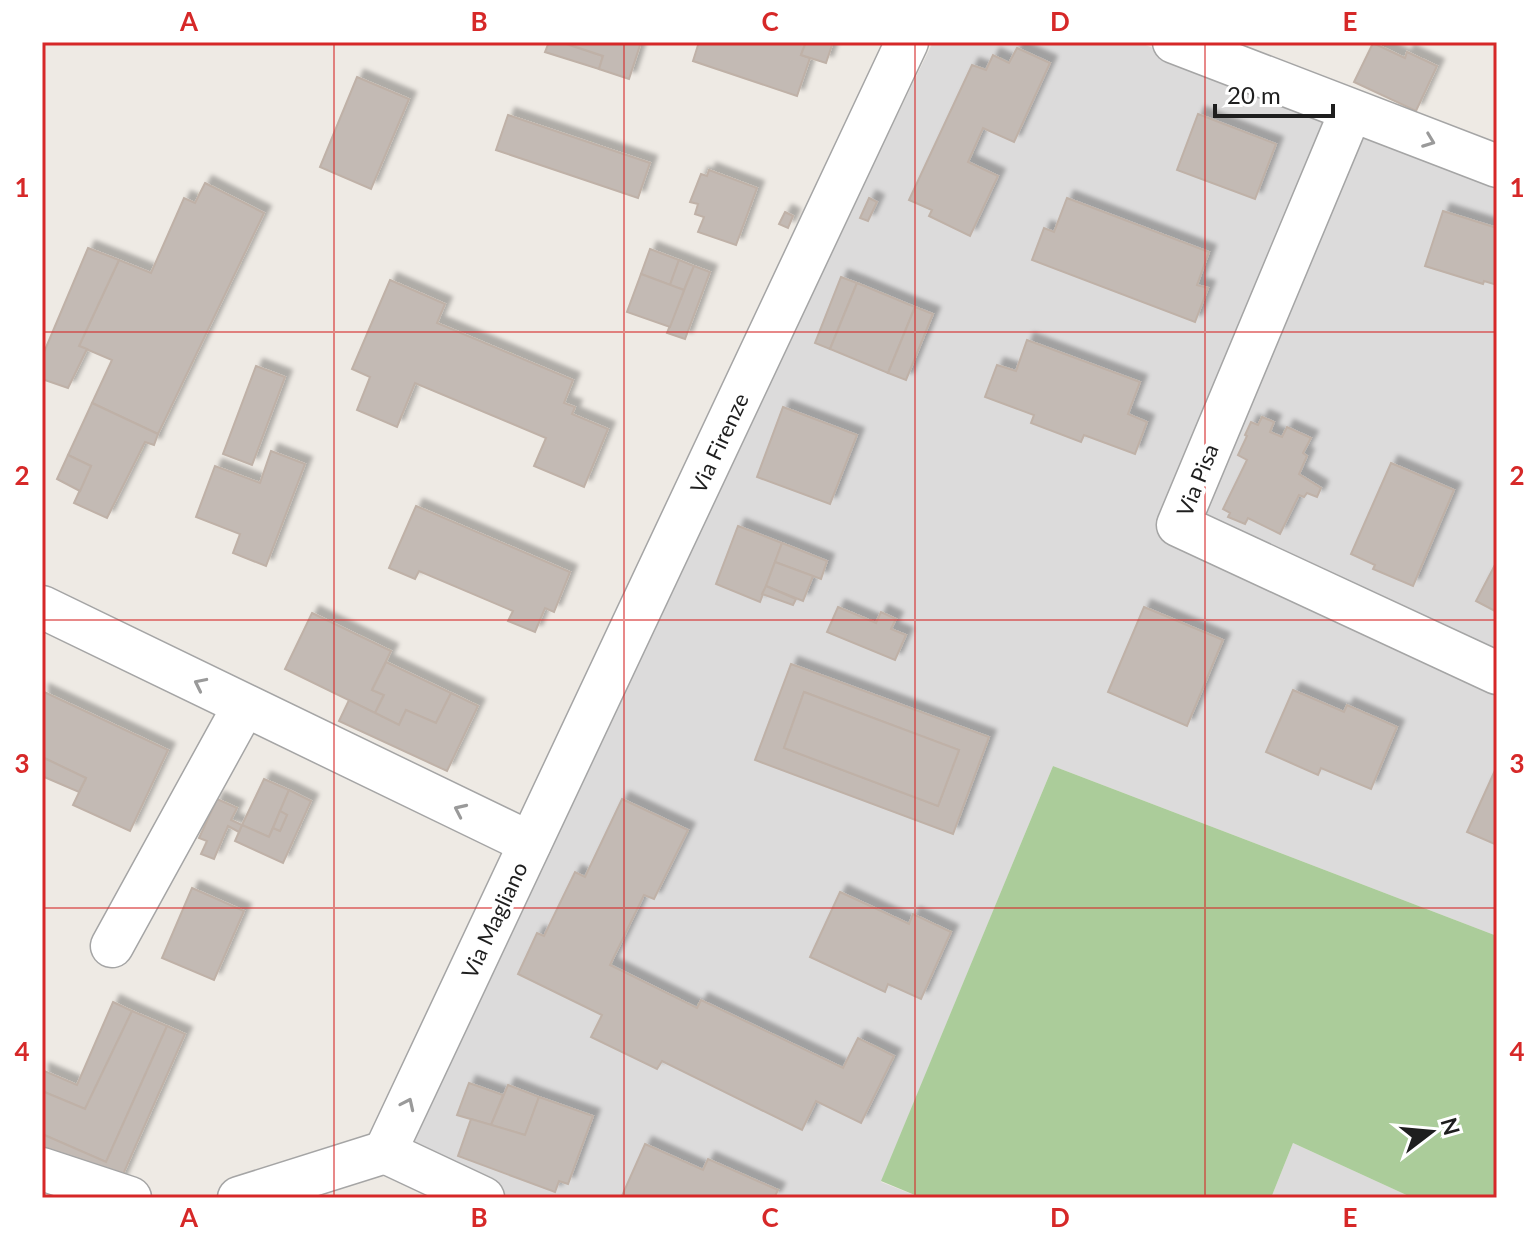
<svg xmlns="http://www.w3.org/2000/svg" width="1539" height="1240" font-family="Lato,sans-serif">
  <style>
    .residential { fill: #dcdbdb }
    .forest { fill: #abcc9a }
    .building { fill: #c3bab4; stroke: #bfb1a7; stroke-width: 2; fill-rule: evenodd; filter: url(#shadow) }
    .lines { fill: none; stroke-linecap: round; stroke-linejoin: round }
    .minor-casing { stroke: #a5a5a5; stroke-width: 45 }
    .minor { stroke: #fff; stroke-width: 42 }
    .oneway { stroke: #9a9a9a }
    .grid { fill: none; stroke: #d62828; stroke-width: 2; stroke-opacity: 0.55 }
    .labels { text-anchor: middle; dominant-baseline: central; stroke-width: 8; stroke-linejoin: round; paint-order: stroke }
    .street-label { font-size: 22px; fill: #1e1e1e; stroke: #fff }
    .neatline { fill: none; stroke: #d62828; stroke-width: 3 }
    .grid-label { font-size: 26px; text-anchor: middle; font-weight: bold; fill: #d62828 }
  </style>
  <defs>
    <filter id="shadow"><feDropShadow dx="7" dy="-7" stdDeviation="2" flood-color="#0004"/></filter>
  </defs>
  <rect width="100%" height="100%" fill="#eeeae4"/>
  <g class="residential">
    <polygon points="933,42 1138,42 1497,186 1497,936 1053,766 881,1182 922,1198 488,1198 385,1152 726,466"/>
    <polygon points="1293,1143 1413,1198 1271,1198"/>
  </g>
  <polygon class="forest" points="1053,766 1497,936 1497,1198 1413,1198 1293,1143 1271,1198 922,1198 881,1181"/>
  <g class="building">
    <polygon points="549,42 561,42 603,56 599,69 545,52"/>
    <polygon points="561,42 641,42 629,79 599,69 603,56"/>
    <polygon points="699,42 806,42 801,55 810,58 797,96 693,61"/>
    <polygon points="806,42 833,42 826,63 801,55"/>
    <polygon points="1373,43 1405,58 1407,52 1437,66 1416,111 1354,82"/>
    <polygon points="1017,48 1050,63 1014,142 983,128 968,162 998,176 970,236 929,216 932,210 909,200 972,65 986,70 993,55 1009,63"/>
    <polygon points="357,77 409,99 371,189 320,167"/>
    <polygon points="1198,114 1276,144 1255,199 1177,170"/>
    <polygon points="508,115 650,163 638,198 496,150"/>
    <polygon points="709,170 757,188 736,245 698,232 704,217 695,214 698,204 690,202 701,174 707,176"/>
    <polygon points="205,183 264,213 158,434 92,403 112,360 79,346 119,260 151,273 184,198 195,203"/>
    <polygon points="869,198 877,202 868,221 860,218"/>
    <polygon points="1067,198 1209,252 1197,285 1208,288 1195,322 1032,260 1044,228 1054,232"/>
    <polygon points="1443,211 1497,228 1497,285 1484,281 1483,284 1425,266"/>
    <polygon points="785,212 793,216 788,228 779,224"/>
    <polygon points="88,248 119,260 79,346 87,349 68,388 42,379 42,357"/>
    <polygon points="650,249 679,260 670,285 641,274"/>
    <polygon points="679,260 694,266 684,290 670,285"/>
    <polygon points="694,266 710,272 685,339 667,333"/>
    <polygon points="641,274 684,290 670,327 627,312"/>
    <polygon points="841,277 857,283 830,349 815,343"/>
    <polygon points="390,280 445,304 437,323 573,380 564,403 575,407 572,414 608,429 584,487 534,466 546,438 415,383 397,427 357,410 370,377 352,369"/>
    <polygon points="857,283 915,307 888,373 830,349"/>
    <polygon points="915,307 933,314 906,380 888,373"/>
    <polygon points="1027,340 1140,382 1128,414 1147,422 1135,454 1084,435 1081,442 1031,423 1034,415 985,397 997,365 1016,371"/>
    <polygon points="256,366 285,377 252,465 223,454"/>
    <polygon points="92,403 158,434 154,445 145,442 107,518 74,503 91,466 68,455"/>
    <polygon points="783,407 857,435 830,504 757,477"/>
    <polygon points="1262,417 1274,422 1270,432 1282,437 1287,427 1311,438 1303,453 1307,456 1299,474 1321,488 1317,497 1307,493 1304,497 1299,495 1280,534 1248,518 1245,524 1228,517 1230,513 1223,509 1247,460 1238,455 1247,436 1245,435 1251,422 1258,425"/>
    <polygon points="271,451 305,464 266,566 233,553 240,534 196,517 215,466 260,483"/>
    <polygon points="68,455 91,466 80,491 57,479"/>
    <polygon points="1391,463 1454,490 1413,586 1373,569 1375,565 1351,554"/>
    <polygon points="416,506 570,572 554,612 545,608 535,632 508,621 513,611 419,571 415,579 389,568"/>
    <polygon points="738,526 782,543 760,602 716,584"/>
    <polygon points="782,543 827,561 821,579 775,562"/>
    <polygon points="1497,561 1497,612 1476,601"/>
    <polygon points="775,562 813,576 803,601 766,586"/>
    <polygon points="766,586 796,599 793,605 762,594"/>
    <polygon points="838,607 876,623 881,612 896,619 891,629 906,635 895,660 827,632"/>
    <polygon points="1144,607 1223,640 1187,726 1108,692"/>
    <polygon points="312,613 391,651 372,690 384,695 375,713 285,669"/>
    <polygon points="386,662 451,693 436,723 406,710 399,725 375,713 384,695 372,690"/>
    <path d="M791 664 989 737 953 834 755 760ZM804 692 959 750 938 806 784 748Z"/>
    <polygon points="1293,690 1344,712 1347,705 1397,727 1371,789 1321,768 1318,775 1266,752"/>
    <polygon points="42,691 168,750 130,831 73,805 86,778 42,757"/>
    <polygon points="804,692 959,750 938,806 784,748"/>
    <polygon points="451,693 478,706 447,771 339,721 349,700 399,725 406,710 436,723"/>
    <polygon points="42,757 86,778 79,792 42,776"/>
    <polygon points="1497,766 1497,845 1467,832"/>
    <polygon points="264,779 289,790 269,837 242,825"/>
    <polygon points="289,790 311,801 283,863 235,841 242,825 269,837 273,828 280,831 287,815 280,811"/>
    <polygon points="217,799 237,808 231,820 242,825 239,832 228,826 214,859 201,854 207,841 199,838"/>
    <polygon points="622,799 688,830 654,899 644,895 610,965 697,1008 701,1000 843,1068 858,1038 894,1056 861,1123 816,1101 802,1130 662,1061 657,1069 591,1037 602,1015 518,974 537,933 544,936 575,872 585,877"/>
    <polygon points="280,811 287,815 280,831 273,828"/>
    <polygon points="192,888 244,911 214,980 162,958"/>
    <polygon points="840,892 909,924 913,914 951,932 921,999 888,984 885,992 810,957"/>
    <polygon points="113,1002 132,1011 85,1109 42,1091 42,1070 77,1085"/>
    <polygon points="132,1011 167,1026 106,1162 42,1134 42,1091 85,1109"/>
    <polygon points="167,1026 185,1034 117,1188 42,1155 42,1134 106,1162"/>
    <polygon points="469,1083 503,1095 491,1125 457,1115"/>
    <polygon points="508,1085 539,1097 525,1135 491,1125"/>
    <polygon points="539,1097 593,1116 568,1184 559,1181 555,1192 458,1156 471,1119 525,1135"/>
    <polygon points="645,1144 703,1170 708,1159 778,1190 774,1198 621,1198"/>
  </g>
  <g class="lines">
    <g class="minor-casing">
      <g id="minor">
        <polyline points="1174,42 1497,166"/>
        <polyline points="1351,111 1178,525 1497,673"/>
        <polyline points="42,607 530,843"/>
        <polyline points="112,946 244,706"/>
        <polyline points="42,1169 130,1198"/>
        <polyline points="239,1198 385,1152"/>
        <polyline points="483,1198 385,1152 907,42"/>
      </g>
    </g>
    <use href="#minor" class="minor"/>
  </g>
  <defs><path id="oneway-chevron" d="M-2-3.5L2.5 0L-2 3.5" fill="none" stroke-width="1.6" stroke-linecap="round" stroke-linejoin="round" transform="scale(2)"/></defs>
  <g class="oneway">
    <use href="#oneway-chevron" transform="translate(1429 141) rotate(21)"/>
    <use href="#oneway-chevron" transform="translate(200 684) rotate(-154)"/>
    <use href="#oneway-chevron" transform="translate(460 810) rotate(-155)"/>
    <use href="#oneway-chevron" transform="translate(408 1104) rotate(-65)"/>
  </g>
  <path class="grid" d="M334 42V1198M624 42V1198M915 42V1198M1205 42V1198M42 332H1497M42 620H1497M42 908H1497"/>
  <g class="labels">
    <g class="street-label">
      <text transform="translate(719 443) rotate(-65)">Via Firenze</text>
      <text transform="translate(1197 480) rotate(-68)">Via Pisa</text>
      <text transform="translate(494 920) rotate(-65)">Via Magliano</text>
    </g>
  </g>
  <rect width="1539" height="1240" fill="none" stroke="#ffffff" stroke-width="88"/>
  <g transform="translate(1431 1132) rotate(74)" stroke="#ffffff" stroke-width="6" paint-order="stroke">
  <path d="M0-6L14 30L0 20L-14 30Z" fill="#1e1e1e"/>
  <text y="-12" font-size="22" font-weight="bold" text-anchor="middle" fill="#1e1e1e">N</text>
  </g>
  <path d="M1215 104v12h118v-12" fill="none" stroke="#1e1e1e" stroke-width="4"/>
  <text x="1227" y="104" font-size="24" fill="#1e1e1e" stroke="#ffffff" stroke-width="6" paint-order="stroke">20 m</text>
  <rect x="44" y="44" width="1451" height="1152" class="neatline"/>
  <g class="grid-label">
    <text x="189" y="31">A</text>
    <text x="479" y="31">B</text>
    <text x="770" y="31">C</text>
    <text x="1060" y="31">D</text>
    <text x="1350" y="31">E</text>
    <text x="22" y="197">1</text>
    <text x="1517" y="197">1</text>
    <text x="22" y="485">2</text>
    <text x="1517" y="485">2</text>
    <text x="22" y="773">3</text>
    <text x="1517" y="773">3</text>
    <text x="22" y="1061">4</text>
    <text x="1517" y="1061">4</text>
    <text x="189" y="1227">A</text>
    <text x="479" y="1227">B</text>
    <text x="770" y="1227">C</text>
    <text x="1060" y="1227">D</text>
    <text x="1350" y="1227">E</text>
  </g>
</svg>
